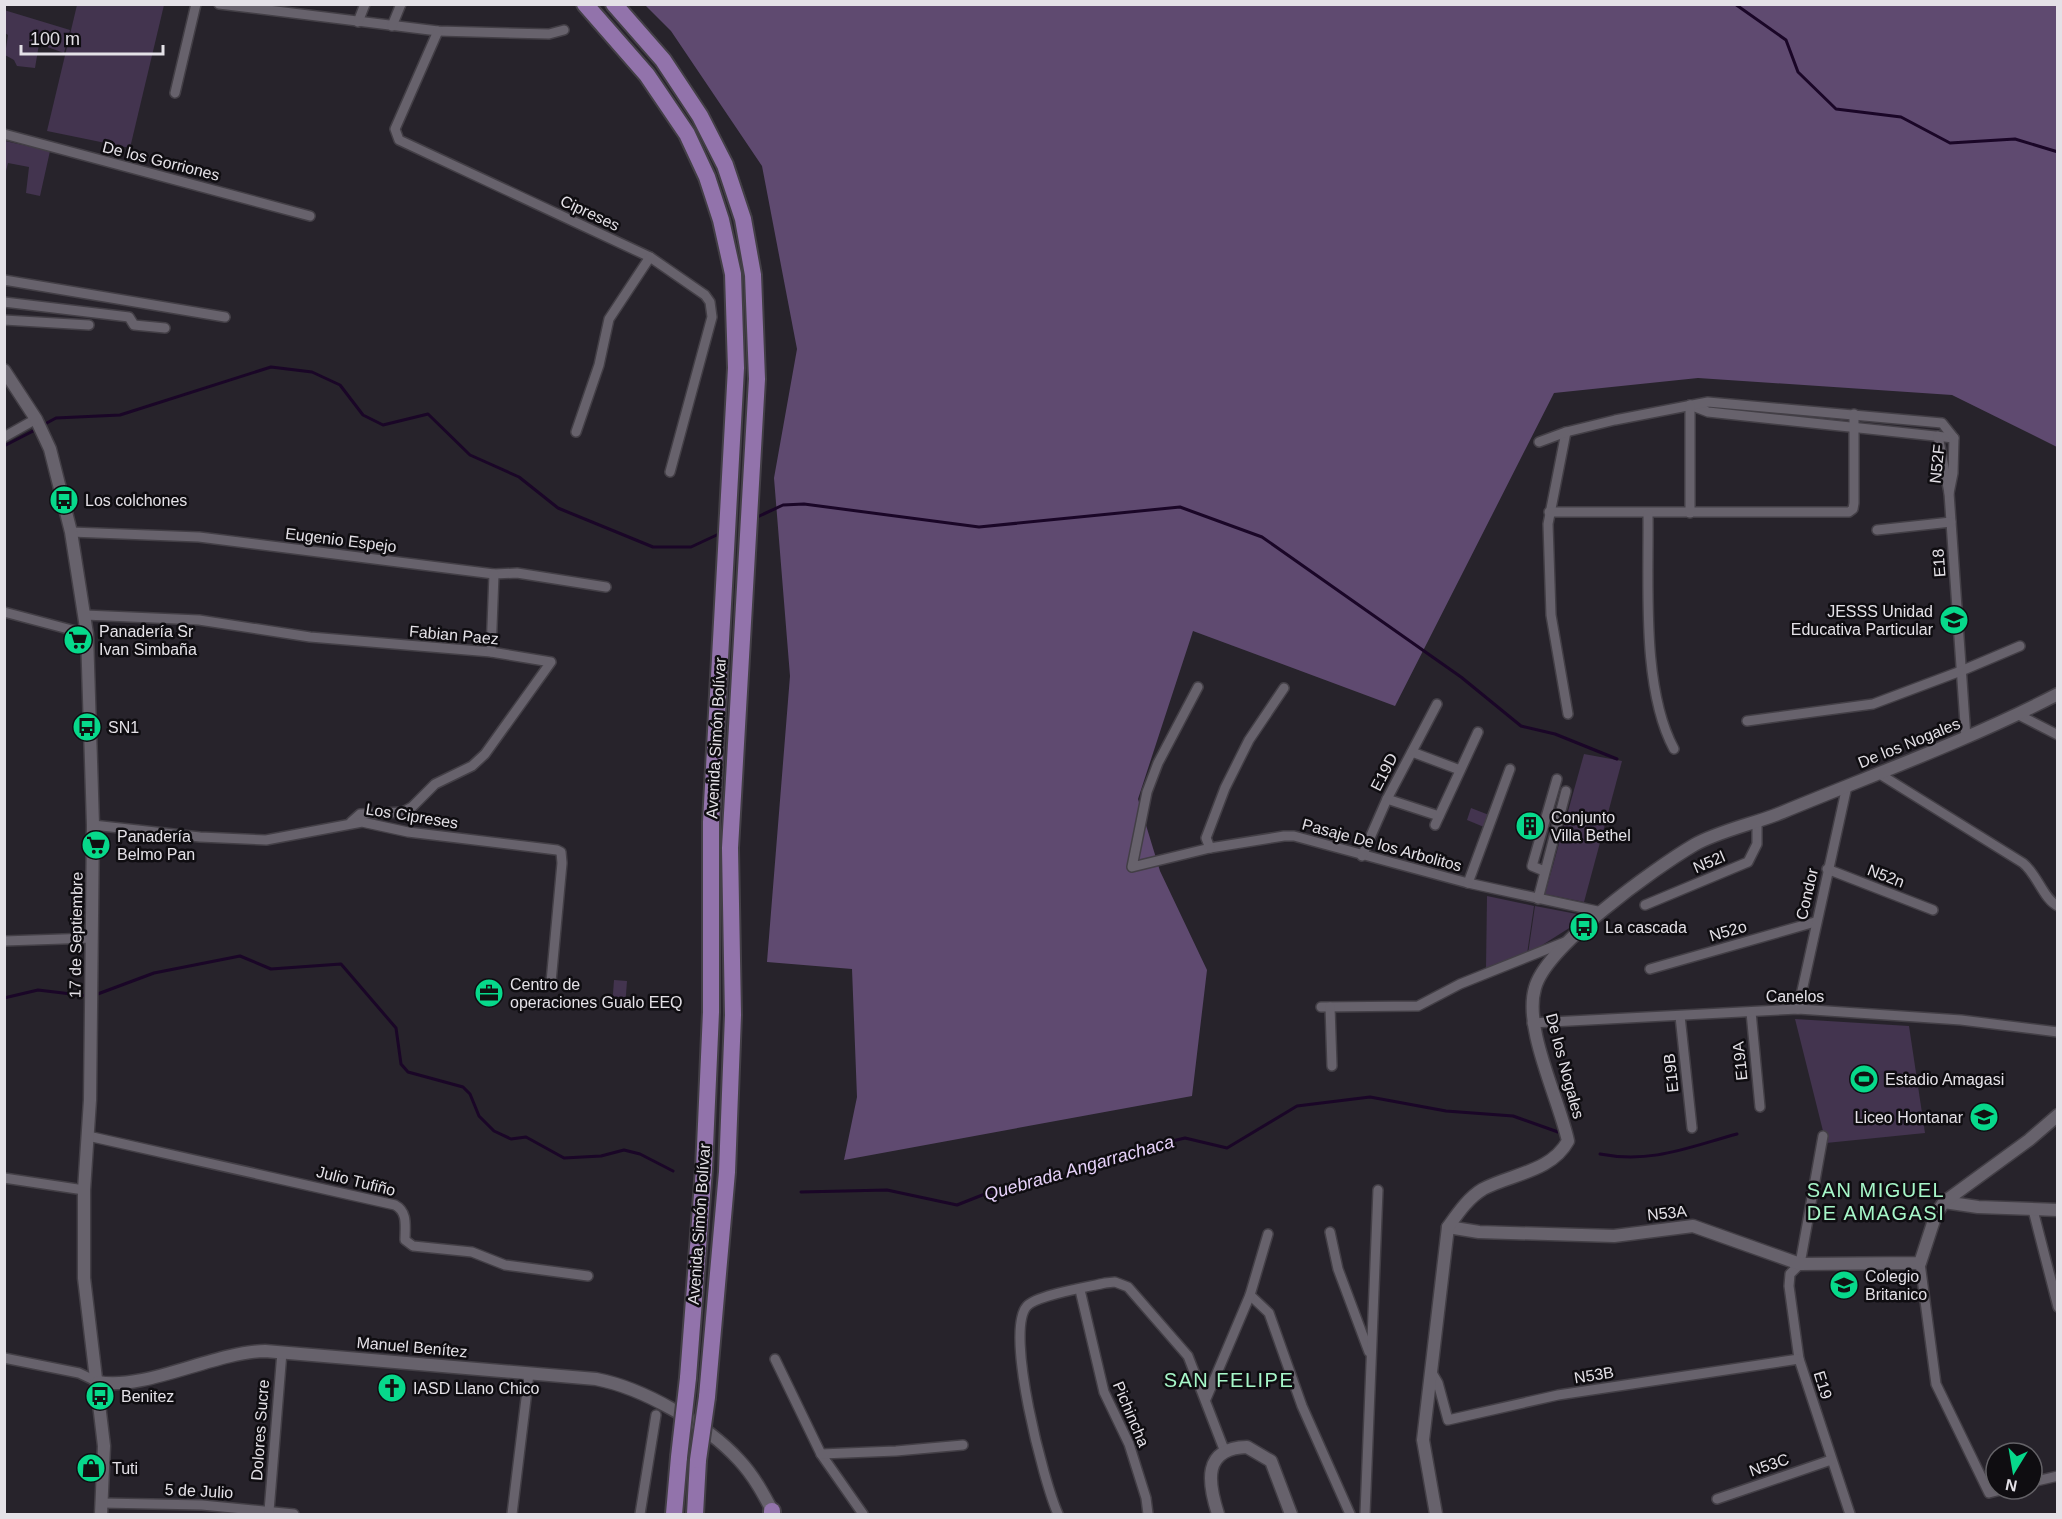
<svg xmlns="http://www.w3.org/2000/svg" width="2062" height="1519" font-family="Helvetica,sans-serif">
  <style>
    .green { fill: #43344f }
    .forest { fill: #5f4a70 }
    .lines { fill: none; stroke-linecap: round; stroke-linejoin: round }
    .stream { stroke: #1a0627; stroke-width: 3 }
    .minor-casing { stroke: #433f46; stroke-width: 12 }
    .tertiary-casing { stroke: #433f46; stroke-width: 15 }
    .trunk-casing { stroke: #433f46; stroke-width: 20 }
    .minor { stroke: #67626c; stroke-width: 9 }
    .tertiary { stroke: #67626c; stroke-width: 12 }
    .trunk { stroke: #9273ab; stroke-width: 16 }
    .trunk-bridge-casing { stroke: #433f46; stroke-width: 20; stroke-linecap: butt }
    .trunk-bridge { stroke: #9273ab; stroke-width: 16 }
    .labels { text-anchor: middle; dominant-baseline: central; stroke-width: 5; stroke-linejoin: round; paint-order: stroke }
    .street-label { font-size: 16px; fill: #e4e1e7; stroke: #0f0d11 }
    .poi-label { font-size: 16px; fill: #e4e1e7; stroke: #0f0d11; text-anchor: start }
    .water-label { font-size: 18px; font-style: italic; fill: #e7d2fa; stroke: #0f0d11 }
    .quarter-label { font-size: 20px; letter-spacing: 1.5px; fill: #a7f7c9; stroke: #0f0d11 }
  </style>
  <rect width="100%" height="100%" fill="#27232b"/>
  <g class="green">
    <polygon points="77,5 164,5 130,148 47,131"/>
    <polygon points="4,10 70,30 64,53 39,44 35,68 17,66 14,60 5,55 8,35 5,33"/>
    <polygon points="5,141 50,151 40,196 26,193 29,167 8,163 5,175"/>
    <polygon points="1584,754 1622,761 1584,902 1545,894"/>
    <polygon points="1471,808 1489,815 1484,827 1467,820"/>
    <polygon points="1487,896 1534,906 1527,954 1486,969"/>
    <polygon points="1535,906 1582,915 1582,920 1528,954"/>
    <polygon points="614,980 627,981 625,1008 612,1007"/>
    <polygon points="1795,1019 1909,1026 1925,1133 1826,1143"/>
  </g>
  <polygon class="forest" points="645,5 2057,5 2057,447 1952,395 1698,378 1554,393 1395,706 1193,631 1138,799 1160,871 1207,970 1192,1096 844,1160 857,1097 852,969 767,962 790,676 774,478 797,349 762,166 671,31"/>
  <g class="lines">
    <g class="stream">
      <polyline points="1735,4 1786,40 1798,72 1836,109 1901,117 1950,143 2015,139 2058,152"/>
      <polyline points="43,425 56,418 120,415 271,367 312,372 340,385 363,415 383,425 428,414 470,455 519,477 558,508 653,547 691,547 721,533"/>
      <polyline points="4,446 37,429"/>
      <polyline points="755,518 783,505 804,504 979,527 1180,507 1262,537 1461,677 1521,726 1555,734 1617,759"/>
      <polyline points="95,995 154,973 240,956 271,969 341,964 396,1028 401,1064 408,1072 463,1087 470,1094 479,1116 494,1131 511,1139 526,1137 564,1158 601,1156 624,1150 640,1154 673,1171"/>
      <polyline points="4,998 38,990 88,996"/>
      <path d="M1600 1154C1651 1164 1689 1147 1737 1134"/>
      <polyline points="801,1192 887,1190 957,1205 990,1192 1001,1194 1105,1165 1143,1148 1185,1138 1227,1148 1297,1106 1370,1097 1446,1111 1513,1116 1558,1132"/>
    </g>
    <g class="minor-casing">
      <g id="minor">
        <polyline points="219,4 438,31 549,34 564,30"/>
        <polyline points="358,22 365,4"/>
        <polyline points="392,26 401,4"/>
        <polyline points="438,31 395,129 399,140 650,257 705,295 710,302 712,317 670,472"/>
        <polyline points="175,93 196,4"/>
        <polyline points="4,134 310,216"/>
        <polyline points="4,280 225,317"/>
        <polyline points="4,302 129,317 134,325 165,328"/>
        <polyline points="4,320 89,325"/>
        <polyline points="1690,405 1708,412 1954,438"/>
        <polyline points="576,432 599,365 609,319 650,257"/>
        <polyline points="1566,432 1548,524 1551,615 1568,714"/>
        <polyline points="1938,436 1949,493 1966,738"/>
        <polyline points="4,437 36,419"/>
        <polyline points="1539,442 1566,432 1615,420 1708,402 1942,423 1954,438 1953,473 1949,493"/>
        <polyline points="1549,512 1849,512 1853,509 1854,503 1854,414"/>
        <polyline points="1690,513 1690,405"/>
        <path d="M1648 514C1649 583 1641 688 1674 749"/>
        <polyline points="1877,530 1951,522"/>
        <polyline points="71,532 199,537 494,574 517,573 606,587"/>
        <polyline points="4,612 87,634"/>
        <polyline points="85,615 199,620 310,637 491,652 551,662 485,754 472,766 435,784 412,807 403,812 360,814 351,822"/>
        <polyline points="491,652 494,574"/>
        <polyline points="1198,687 1158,763 1147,792 1132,867 1210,848 1284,836 1294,836 1468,883 1602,912"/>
        <polyline points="2017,714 2058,735"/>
        <polyline points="1747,721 1873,704 1961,671 2020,646"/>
        <polyline points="1412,752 1460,770"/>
        <path d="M1878 773 2023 863C2037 874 2044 900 2058 906"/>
        <polyline points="1387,799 1439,816"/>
        <polyline points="93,825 200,837 266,840 362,822 408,832 557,850 561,852 562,863 551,982"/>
        <polyline points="1435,825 1478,732"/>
        <polyline points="1210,848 1206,838 1225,788 1249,740 1284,688"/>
        <polyline points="1362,856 1387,799 1437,704"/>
        <polyline points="1827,869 1933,910"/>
        <polyline points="1544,871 1532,866 1557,779"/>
        <polyline points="1468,883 1510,769"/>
        <polyline points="1538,899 1566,791"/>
        <polyline points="1645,905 1748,862 1757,844 1757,823"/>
        <polyline points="4,941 92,938"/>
        <polyline points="1650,969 1815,922"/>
        <polyline points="1321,1007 1418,1006 1460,984 1565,942"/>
        <polyline points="1330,1007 1332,1066"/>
        <polyline points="1798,1009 1847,786"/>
        <polyline points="1751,1012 1760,1107"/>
        <polyline points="1680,1016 1692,1128"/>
        <polyline points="1532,1023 1798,1009 1961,1020 2058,1032"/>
        <path d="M88 1136 395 1205C408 1212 405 1226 405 1240L413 1246 472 1252 505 1265 588 1276"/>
        <polyline points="1823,1136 1800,1264 1790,1274 1789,1286 1799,1359 1850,1514"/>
        <polyline points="4,1178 84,1190"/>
        <polyline points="2033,1210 2058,1307"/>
        <polyline points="1330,1232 1338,1269 1369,1352"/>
        <polyline points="1920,1263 1936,1384 1989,1493 2005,1489"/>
        <polyline points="1080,1290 1104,1392 1129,1444 1146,1498 1148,1514"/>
        <polyline points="1250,1295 1269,1313 1302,1406 1350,1514"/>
        <polyline points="4,1358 79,1373 98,1382"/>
        <polyline points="775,1359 821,1454 863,1514"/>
        <polyline points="1431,1371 1438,1383 1448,1420 1558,1395 1799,1359"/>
        <polyline points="1206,1399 1250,1295 1268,1234"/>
        <polyline points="821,1454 896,1451 963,1445"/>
        <polyline points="2032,1482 2058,1476"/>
        <polyline points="1717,1499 1831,1460"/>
        <polyline points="102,1503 202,1505 294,1514"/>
        <polyline points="269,1511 282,1352"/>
        <polyline points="512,1514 529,1374"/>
        <polyline points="640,1514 656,1415"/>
        <path d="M1058 1514C1044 1483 1004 1331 1027 1306 1037 1295 1088 1287 1105 1283L1115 1282 1128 1287 1188 1356 1225 1452"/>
        <polyline points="1365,1514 1378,1190"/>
      </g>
    </g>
    <g class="tertiary-casing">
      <g id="tertiary">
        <polyline points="4,370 36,419 50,449 71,532 87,634 93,825 90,1100 84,1190 84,1278 104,1446 101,1514"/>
        <polyline points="1944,1202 1978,1207 2058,1210"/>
        <polyline points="1448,1227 1479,1232 1614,1236 1693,1226 1800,1264 1920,1263 1936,1214 1944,1202 2029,1140 2058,1115"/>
        <path d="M98 1382C144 1391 214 1352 265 1351L596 1379C643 1388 706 1424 739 1460 754 1476 764 1495 774 1514"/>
        <path d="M1218 1514C1208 1483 1202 1448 1247 1447L1271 1461 1291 1514"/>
        <path d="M1436 1514 1423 1440 1448 1227C1458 1213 1468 1198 1483 1189 1511 1174 1551 1172 1568 1141 1559 1099 1523 1028 1535 988 1546 946 1655 868 1694 845 1718 831 1757 823 1783 812 1875 774 1969 740 2058 694"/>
      </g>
    </g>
    <g class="trunk-casing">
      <g id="trunk">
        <polyline points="585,4 647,75 687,134 707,177 721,220 733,274 736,368 711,822 711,1012 704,1169 688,1378"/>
        <polyline points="614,4 663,60 700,116 725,165 743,219 753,275 757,379 730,848 733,1015 727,1172 707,1397"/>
        <polyline points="674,1514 679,1457"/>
        <polyline points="695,1514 698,1460"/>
        <polyline points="772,1514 772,1511"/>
      </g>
    </g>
    <use href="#minor" class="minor"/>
    <use href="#tertiary" class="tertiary"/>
    <use href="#trunk" class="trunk"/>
    <g class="trunk-bridge-casing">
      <g id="trunk-bridge">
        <polyline points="679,1457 688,1378"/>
        <polyline points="698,1460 707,1397"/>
      </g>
    </g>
    <use href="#trunk-bridge" class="trunk-bridge"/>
  </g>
  <defs>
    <g id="bus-disc" transform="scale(1.5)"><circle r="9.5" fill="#07d98b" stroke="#0f0d11"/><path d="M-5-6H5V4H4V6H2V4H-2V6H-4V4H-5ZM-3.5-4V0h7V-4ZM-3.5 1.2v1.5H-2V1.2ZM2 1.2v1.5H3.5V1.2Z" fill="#111"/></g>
    <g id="school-disc" transform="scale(1.5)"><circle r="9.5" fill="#07d98b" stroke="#0f0d11"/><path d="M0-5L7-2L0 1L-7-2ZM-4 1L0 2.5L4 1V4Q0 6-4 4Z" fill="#111"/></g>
    <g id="supermarket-disc" transform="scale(1.5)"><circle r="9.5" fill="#07d98b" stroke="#0f0d11"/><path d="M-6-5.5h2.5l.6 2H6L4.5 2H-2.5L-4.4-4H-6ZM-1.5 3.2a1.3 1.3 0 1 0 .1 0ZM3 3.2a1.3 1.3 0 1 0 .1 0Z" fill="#111"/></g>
    <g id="building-disc" transform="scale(1.5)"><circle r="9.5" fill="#07d98b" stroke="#0f0d11"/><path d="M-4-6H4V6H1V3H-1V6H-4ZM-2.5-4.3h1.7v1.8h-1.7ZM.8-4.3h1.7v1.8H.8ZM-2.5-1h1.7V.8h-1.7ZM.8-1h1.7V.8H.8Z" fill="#111"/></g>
    <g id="office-disc" transform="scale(1.5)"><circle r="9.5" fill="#07d98b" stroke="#0f0d11"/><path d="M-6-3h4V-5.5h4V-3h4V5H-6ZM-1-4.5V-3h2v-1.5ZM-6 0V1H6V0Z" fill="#111"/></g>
    <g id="stadium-disc" transform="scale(1.5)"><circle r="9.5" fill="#07d98b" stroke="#0f0d11"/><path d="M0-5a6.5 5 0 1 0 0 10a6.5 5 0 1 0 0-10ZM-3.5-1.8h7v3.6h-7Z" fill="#111"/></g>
    <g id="church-disc" transform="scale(1.5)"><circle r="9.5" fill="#07d98b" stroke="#0f0d11"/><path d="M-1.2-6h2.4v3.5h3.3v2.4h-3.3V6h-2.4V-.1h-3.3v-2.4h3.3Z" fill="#111"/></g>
    <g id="shop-disc" transform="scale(1.5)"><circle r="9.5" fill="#07d98b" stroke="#0f0d11"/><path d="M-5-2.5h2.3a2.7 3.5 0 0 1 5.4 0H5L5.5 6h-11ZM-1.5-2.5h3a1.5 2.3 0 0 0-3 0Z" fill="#111"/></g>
  </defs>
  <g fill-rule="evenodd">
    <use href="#bus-disc" x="64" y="500"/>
    <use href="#school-disc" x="1954" y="620"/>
    <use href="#supermarket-disc" x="78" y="640"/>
    <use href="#bus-disc" x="87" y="727"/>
    <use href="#building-disc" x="1530" y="826"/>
    <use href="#supermarket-disc" x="96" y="845"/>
    <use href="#bus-disc" x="1584" y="927"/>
    <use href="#office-disc" x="489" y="993"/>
    <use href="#stadium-disc" x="1864" y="1079"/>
    <use href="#school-disc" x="1984" y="1117"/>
    <use href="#school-disc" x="1844" y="1285"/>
    <use href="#church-disc" x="392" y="1388"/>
    <use href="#bus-disc" x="100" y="1396"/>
    <use href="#shop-disc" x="91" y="1468"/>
  </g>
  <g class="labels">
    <g class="street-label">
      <text transform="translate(161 161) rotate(14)">De los Gorriones</text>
      <text transform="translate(590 213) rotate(25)">Cipreses</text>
      <text transform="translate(1937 464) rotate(-84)">N52F</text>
      <text transform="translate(341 540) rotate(7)">Eugenio Espejo</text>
      <text transform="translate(1939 563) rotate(-94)">E18</text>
      <text transform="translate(454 635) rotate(5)">Fabian Paez</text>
      <text transform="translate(716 738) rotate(-87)">Avenida Simón Bolívar</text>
      <text transform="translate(1909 743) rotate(-22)">De los Nogales</text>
      <text transform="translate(1384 772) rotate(-63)">E19D</text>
      <text transform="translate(412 816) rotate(9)">Los Cipreses</text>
      <text transform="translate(1382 845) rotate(15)">Pasaje De los Arbolitos</text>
      <text transform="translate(1709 862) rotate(-23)">N52l</text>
      <text transform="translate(1886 876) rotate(21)">N52n</text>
      <text transform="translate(1807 894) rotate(-77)">Condor</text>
      <text transform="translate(1728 931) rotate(-16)">N52o</text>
      <text transform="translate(76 935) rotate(-89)">17 de Septiembre</text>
      <text x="1795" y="996">Canelos</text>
      <text transform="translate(1740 1061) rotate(-96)">E19A</text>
      <text transform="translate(1565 1066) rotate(75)">De los Nogales</text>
      <text transform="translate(1671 1073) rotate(-96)">E19B</text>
      <text transform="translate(356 1181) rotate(14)">Julio Tufiño</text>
      <text transform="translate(1667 1213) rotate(-6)">N53A</text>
      <text transform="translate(699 1224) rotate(-86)">Avenida Simón Bolívar</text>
      <text transform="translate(412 1347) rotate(5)">Manuel Benítez</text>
      <text transform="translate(1594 1375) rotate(-9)">N53B</text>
      <text transform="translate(1823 1385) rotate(73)">E19</text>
      <text transform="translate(1131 1414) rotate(67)">Pichincha</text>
      <text transform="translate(260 1430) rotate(-86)">Dolores Sucre</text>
      <text transform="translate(1769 1465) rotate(-19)">N53C</text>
      <text transform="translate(199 1491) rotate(3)">5 de Julio</text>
    </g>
    <g class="poi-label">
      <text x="85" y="500">Los colchones</text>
      <text x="1933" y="611" text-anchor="end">JESSS Unidad<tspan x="1933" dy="18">Educativa Particular</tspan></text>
      <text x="99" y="631">Panadería Sr<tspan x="99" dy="18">Ivan Simbaña</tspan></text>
      <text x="108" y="727">SN1</text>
      <text x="1551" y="817">Conjunto<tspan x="1551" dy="18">Villa Bethel</tspan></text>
      <text x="117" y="836">Panadería<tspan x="117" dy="18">Belmo Pan</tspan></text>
      <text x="1605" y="927">La cascada</text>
      <text x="510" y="984">Centro de<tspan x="510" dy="18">operaciones Gualo EEQ</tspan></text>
      <text x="1885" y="1079">Estadio Amagasi</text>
      <text x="1963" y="1117" text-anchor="end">Liceo Hontanar</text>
      <text x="1865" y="1276">Colegio<tspan x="1865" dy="18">Britanico</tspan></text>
      <text x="413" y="1388">IASD Llano Chico</text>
      <text x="121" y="1396">Benitez</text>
      <text x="112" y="1468">Tuti</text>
    </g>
    <g class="water-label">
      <text transform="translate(1079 1168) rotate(-16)">Quebrada Angarrachaca</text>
    </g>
    <g class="quarter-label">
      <text x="1876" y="1190">SAN MIGUEL<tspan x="1876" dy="23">DE AMAGASI</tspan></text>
      <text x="1229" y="1380">SAN FELIPE</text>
    </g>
  </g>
  <rect width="2062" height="1519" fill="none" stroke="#e4e1e7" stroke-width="12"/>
  <g transform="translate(2014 1471) rotate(191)"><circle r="28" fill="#0f0d11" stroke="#646267" stroke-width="1.5"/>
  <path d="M0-4.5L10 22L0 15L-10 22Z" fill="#07d98b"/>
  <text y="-9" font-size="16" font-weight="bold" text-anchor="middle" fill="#e4e1e7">N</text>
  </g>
  <path d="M21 45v9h142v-9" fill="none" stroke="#e4e1e7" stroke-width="3"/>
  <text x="30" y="45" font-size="18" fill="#e4e1e7" stroke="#0f0d11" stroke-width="4.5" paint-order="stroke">100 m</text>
</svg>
